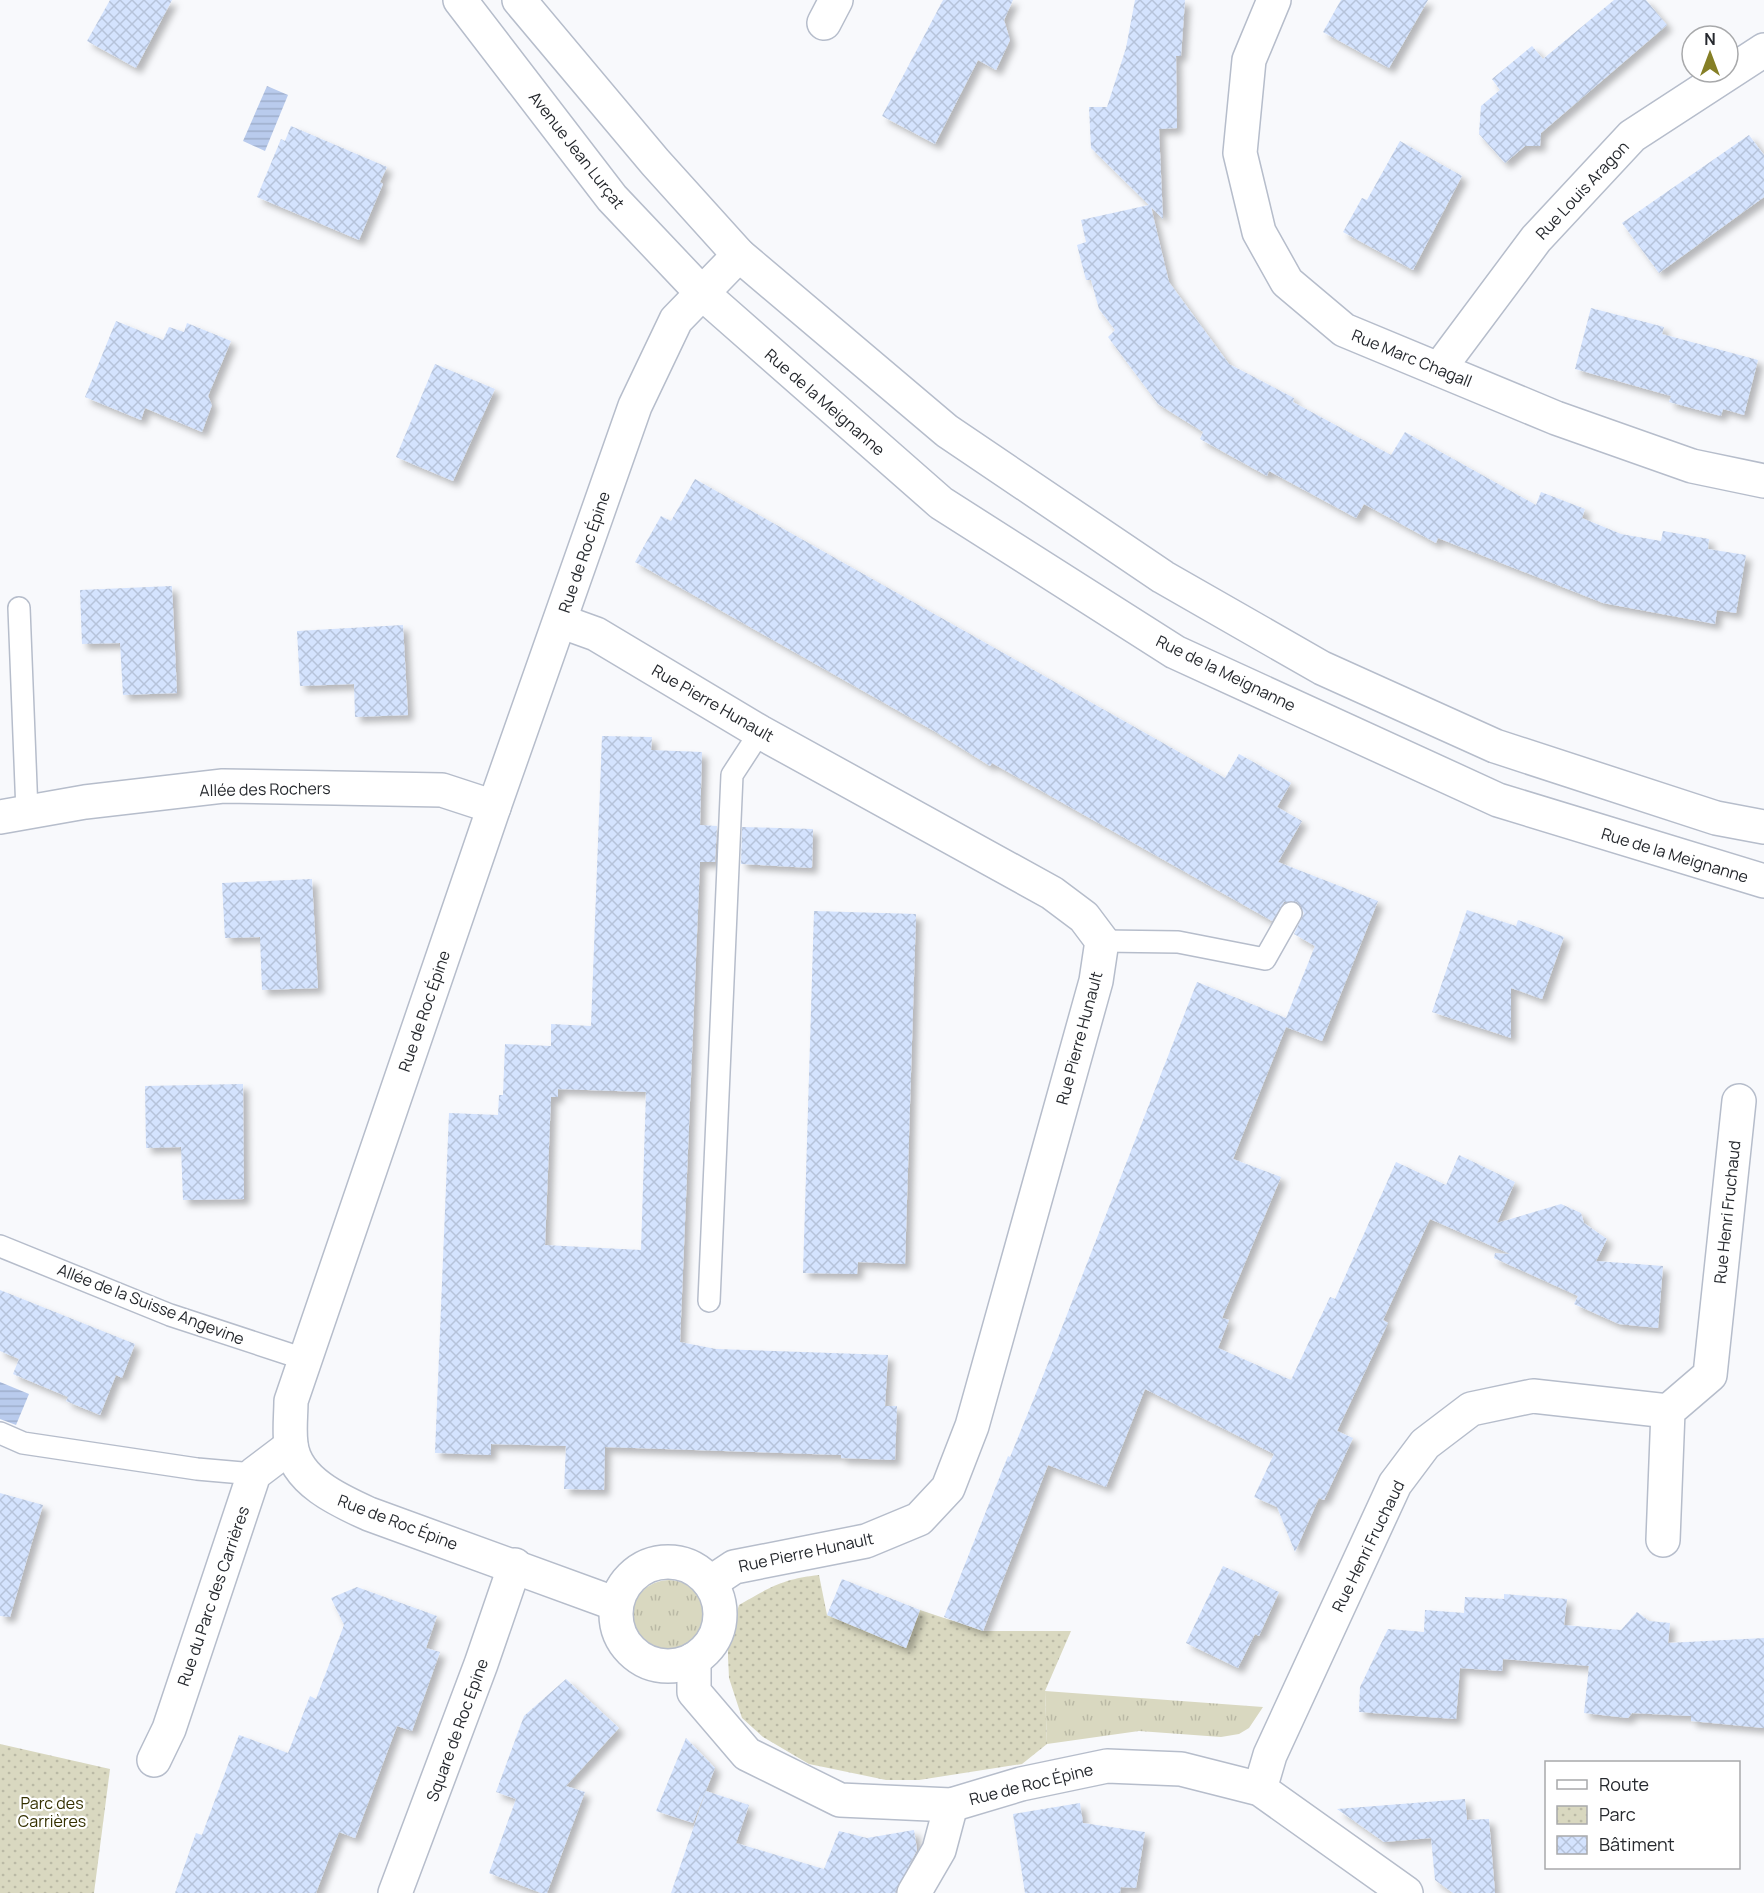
<svg xmlns="http://www.w3.org/2000/svg" width="1764" height="1893" font-family="Manrope,sans-serif">
  <style>
    .grass { fill: url(#grass-tufts) }
    .park { fill: url(#park-dots) }
    .water { fill: url(#water-rules) }
    .building { fill: url(#building-cross-hatch); fill-rule: evenodd; filter: url(#shadow) }
    .lines { fill: none; stroke-linecap: round; stroke-linejoin: round }
    .service-casing { stroke: #b6bdcb; stroke-width: 24 }
    .minor-casing { stroke: #b6bdcb; stroke-width: 36 }
    .tertiary-casing { stroke: #b6bdcb; stroke-width: 36 }
    .service { stroke: #fff; stroke-width: 21 }
    .minor { stroke: #fff; stroke-width: 33 }
    .tertiary { stroke: #fff; stroke-width: 33 }
    .labels { text-anchor: middle; dominant-baseline: central; stroke-width: 4.5; stroke-linejoin: round; paint-order: stroke }
    .street-label { font-size: 16px; fill: #26292e; stroke: #fff }
    .park-label { font-size: 16px; fill: #343000; stroke: #fff }
  </style>
  <defs>
    <pattern id="grass-tufts" width="24" height="20" patternUnits="userSpaceOnUse" patternTransform="scale(1.5)"><rect width="24" height="20" fill="#d9d8c0"/><path d="M3 7l-1-3M5 7V3M7 7l1-3M15 17l-1-3M17 17v-4M19 17l1-3" fill="none" stroke="#bab9a5"/></pattern>
    <pattern id="park-dots" width="8" height="8" patternUnits="userSpaceOnUse" patternTransform="scale(1.5)"><rect width="8" height="8" fill="#d9d8c0"/><path d="M2 2h.1M6 6h.1" fill="none" stroke="#bab9a5" stroke-width="1.8" stroke-linecap="round"/></pattern>
    <pattern id="water-rules" width="6" height="5" patternUnits="userSpaceOnUse" patternTransform="scale(1.5)"><rect width="6" height="5" fill="#b9cbed"/><path d="M0 2.5h6" fill="none" stroke="#9faecc"/></pattern>
    <pattern id="building-cross-hatch" width="8" height="8" patternUnits="userSpaceOnUse" patternTransform="scale(1.5)"><rect width="8" height="8" fill="#d4e3fe"/><path d="M0 0l8 8M0 8l8-8" fill="none" stroke="#b6c3da"/></pattern>
    <filter id="shadow"><feDropShadow dx="5.5" dy="5.5" stdDeviation="3" flood-color="#0004"/></filter>
  </defs>
  <rect width="100%" height="100%" fill="#f8f9fc"/>
  <g class="grass">
    <circle cx="669" cy="1618" r="38"/>
    <polygon points="1045,1691 1263,1707 1249,1728 1239,1734 1221,1737 1139,1731 1047,1744"/>
  </g>
  <g class="park">
    <path d="M819 1575 827 1615 906 1648 920 1610 983 1631H1071L1045 1691 1047 1744 1022 1764 919 1780H886L809 1764 763 1737 742 1718 729 1678 728 1657V1641L739 1605C770 1587 783 1579 819 1575Z"/>
    <polygon points="0,1744 110,1769 94,1893 0,1893"/>
  </g>
  <g class="water">
    <polygon points="267,86 288,95 265,151 243,141"/>
    <polygon points="0,1382 29,1394 16,1425 0,1419"/>
  </g>
  <g class="building">
    <polygon points="110,0 172,0 136,68 87,41"/>
    <polygon points="943,0 1013,0 1004,20 1010,40 996,70 978,60 935,144 882,116"/>
    <polygon points="1135,0 1185,0 1181,56 1176,56 1177,128 1159,129 1163,219 1151,207 1169,282 1229,364 1294,398 1293,402 1391,455 1405,432 1536,505 1541,492 1585,509 1582,518 1621,534 1661,541 1663,531 1709,539 1708,549 1746,555 1736,613 1717,610 1715,624 1603,603 1438,538 1436,543 1364,504 1356,518 1269,471 1267,476 1200,439 1203,432 1158,404 1108,337 1115,330 1099,309 1091,280 1086,280 1077,245 1086,242 1081,220 1149,205 1091,148 1089,107 1107,107 1126,48"/>
    <polygon points="1341,0 1428,0 1389,68 1323,32"/>
    <polygon points="1614,0 1646,0 1667,25 1541,133 1540,146 1525,146 1505,163 1479,134 1481,106 1500,90 1492,79 1532,46 1543,59"/>
    <polygon points="291,126 387,167 380,182 383,184 359,240 257,197 281,139 285,141"/>
    <polygon points="1749,135 1764,155 1764,197 1659,273 1622,223"/>
    <polygon points="1400,141 1462,176 1413,270 1343,232 1362,198 1367,200"/>
    <polygon points="1591,308 1664,327 1662,334 1758,360 1744,415 1723,409 1721,416 1669,402 1671,396 1575,369"/>
    <polygon points="116,321 163,340 169,327 184,332 187,323 231,341 208,396 212,405 202,432 145,408 141,420 85,397"/>
    <polygon points="435,364 495,389 453,481 396,457"/>
    <polygon points="695,479 1225,778 1239,754 1291,783 1277,807 1302,821 1278,862 1378,901 1322,1041 1286,1027 1233,1159 1281,1177 1222,1318 1229,1320 1218,1348 1291,1380 1330,1297 1335,1299 1396,1162 1446,1185 1459,1155 1515,1182 1497,1223 1561,1204 1581,1213 1584,1223 1607,1239 1596,1261 1663,1266 1658,1328 1619,1324 1574,1304 1578,1296 1494,1258 1495,1253 1510,1254 1430,1219 1383,1320 1388,1323 1337,1431 1353,1438 1324,1500 1319,1498 1295,1552 1277,1507 1254,1497 1274,1454 1145,1389 1106,1487 1048,1465 983,1631 944,1617 1008,1456 1010,1457 1041,1381 1197,982 1286,1018 1315,946 1294,934 1304,913 1297,902 1284,902 1272,921 992,763 990,766 934,731 635,562 661,516 671,521"/>
    <polygon points="172,586 177,693 123,695 120,643 82,644 80,590"/>
    <polygon points="403,625 408,715 355,717 354,684 300,686 297,631"/>
    <path d="M602 736 652 737 651 750 702 752 700 825 717 826 715 862H700L680 1342 716 1349 888 1355 885 1406H897L895 1460 841 1458V1455L605 1447 604 1490 564 1489 566 1446 491 1444V1455L435 1453 449 1113 498 1115 499 1095H503L505 1044 551 1046V1024L591 1026ZM558 1089 646 1092 641 1250 545 1245 551 1097H558Z"/>
    <polygon points="742,827 813,829 812,868 741,864"/>
    <polygon points="312,879 318,988 262,990 260,937 225,938 222,883"/>
    <polygon points="1467,910 1516,926 1518,920 1564,937 1542,999 1511,988 1511,1038 1432,1012"/>
    <polygon points="814,911 916,914 905,1264 858,1262 857,1274 803,1273"/>
    <polygon points="243,1084 244,1199 183,1200 181,1147 146,1148 145,1086"/>
    <polygon points="0,1290 135,1344 122,1378 116,1375 100,1415 66,1401 68,1397 13,1374 19,1359 0,1351"/>
    <polygon points="0,1493 43,1505 10,1617 0,1616"/>
    <polygon points="1223,1566 1279,1592 1259,1636 1255,1634 1238,1668 1186,1643"/>
    <polygon points="842,1579 920,1610 906,1648 827,1615"/>
    <polygon points="357,1587 437,1616 426,1648 440,1652 412,1731 397,1726 355,1838 339,1832 316,1893 175,1893 196,1833 202,1835 239,1735 288,1753 310,1696 316,1699 344,1625 331,1598"/>
    <polygon points="1504,1594 1567,1599 1564,1625 1621,1630 1637,1612 1649,1621 1670,1623 1668,1643 1764,1638 1764,1728 1691,1721 1691,1716 1632,1713 1628,1718 1584,1713 1589,1666 1503,1659 1502,1671 1460,1668 1456,1719 1359,1712 1360,1687 1388,1629 1424,1632 1425,1610 1464,1613 1465,1597 1504,1599"/>
    <polygon points="566,1679 619,1728 566,1786 585,1792 547,1893 541,1893 489,1873 516,1799 496,1792 524,1716"/>
    <polygon points="686,1738 715,1768 693,1823 656,1811"/>
    <polygon points="706,1791 749,1805 736,1843 824,1869 839,1831 867,1838 914,1830 917,1850 895,1893 671,1893"/>
    <polygon points="1465,1799 1467,1820 1489,1819 1495,1893 1453,1893 1435,1880 1431,1838 1384,1842 1337,1809"/>
    <polygon points="1080,1803 1083,1823 1145,1832 1136,1888 1121,1887 1120,1893 1025,1893 1013,1814"/>
  </g>
  <g class="lines">
    <g class="service-casing">
      <g id="service">
        <polyline points="19,608 27,812"/>
        <polyline points="1102,941 1178,942 1265,959 1291,913"/>
        <polyline points="0,1246 170,1315 304,1359"/>
        <polyline points="709,1301 732,775 760,732"/>
        <polyline points="0,1433 23,1443 197,1469 254,1474"/>
      </g>
    </g>
    <g class="minor-casing">
      <g id="minor">
        <polyline points="1274,0 1249,60 1240,153 1259,232 1287,282 1344,330 1556,418 1692,466 1764,481"/>
        <polyline points="824,23 836,0"/>
        <polyline points="1439,369 1536,239 1632,136 1764,50"/>
        <polyline points="560,621 596,634 760,732 1052,893 1084,917 1102,941 1096,981 972,1426 948,1488 919,1519 866,1541 734,1567 710,1583"/>
        <polyline points="0,817 85,802 223,786 442,790 494,807"/>
        <polyline points="1663,1540 1668,1411 1710,1375 1739,1101"/>
        <circle cx="668" cy="1614" r="52"/>
        <path d="M616 1604 369 1514C340 1501 295 1481 291 1444 289 1430 291 1415 291 1401L494 807 635 406 676 320 739 255"/>
        <polyline points="694,1659 694,1692 747,1754 840,1800 951,1805 1021,1784 1107,1766 1181,1769 1260,1789 1406,1893"/>
        <polyline points="154,1760 169,1729 254,1474 291,1446"/>
        <polyline points="1260,1789 1270,1755 1395,1484 1425,1444 1471,1409 1533,1396 1668,1411"/>
        <polyline points="395,1893 481,1664 515,1565"/>
        <polyline points="914,1893 939,1850 951,1805"/>
      </g>
    </g>
    <g class="tertiary-casing">
      <g id="tertiary">
        <polyline points="460,0 612,198 702,293 941,503 1175,652 1498,800 1764,881"/>
        <polyline points="519,0 655,162 739,255 947,431 1163,577 1322,668 1495,746 1716,818 1764,827"/>
      </g>
    </g>
    <use href="#service" class="service"/>
    <use href="#minor" class="minor"/>
    <use href="#tertiary" class="tertiary"/>
  </g>
  <g class="labels">
    <g class="street-label">
      <text transform="translate(577 150) rotate(52)">Avenue Jean Lurçat</text>
      <text transform="translate(1582 190) rotate(-47)">Rue Louis Aragon</text>
      <text transform="translate(1412 358) rotate(22)">Rue Marc Chagall</text>
      <text transform="translate(825 402) rotate(41)">Rue de la Meignanne</text>
      <text transform="translate(584 552) rotate(-71)">Rue de Roc Épine</text>
      <text transform="translate(1226 673) rotate(26)">Rue de la Meignanne</text>
      <text transform="translate(713 703) rotate(30)">Rue Pierre Hunault</text>
      <text transform="translate(265 789) rotate(-1)">Allée des Rochers</text>
      <text transform="translate(1675 855) rotate(17)">Rue de la Meignanne</text>
      <text transform="translate(424 1011) rotate(-71)">Rue de Roc Épine</text>
      <text transform="translate(1079 1038) rotate(-75)">Rue Pierre Hunault</text>
      <text transform="translate(1727 1212) rotate(-84)">Rue Henri Fruchaud</text>
      <text transform="translate(151 1304) rotate(21)">Allée de la Suisse Angevine</text>
      <text transform="translate(398 1522) rotate(21)">Rue de Roc Épine</text>
      <text transform="translate(1368 1546) rotate(-64)">Rue Henri Fruchaud</text>
      <text transform="translate(806 1552) rotate(-12)">Rue Pierre Hunault</text>
      <text transform="translate(213 1596) rotate(-71)">Rue du Parc des Carrières</text>
      <text transform="translate(457 1730) rotate(-70)">Square de Roc Epine</text>
      <text transform="translate(1031 1784) rotate(-14)">Rue de Roc Épine</text>
    </g>
    <g class="park-label">
      <text x="52" y="1803">Parc des<tspan x="52" dy="18">Carrières</tspan></text>
    </g>
  </g>
  <rect x="1545" y="1761" width="195" height="108" fill="#ffffff" stroke="#a8a9ab" stroke-width="1.5"/>
  <rect x="1557" y="1780" width="30" height="9" fill="#ffffff" stroke="#a8a9ab" stroke-width="1.5"/>
  <text x="1599" y="1791" font-size="18" fill="#26292e">Route</text>
  <rect x="1557" y="1806" width="30" height="18" fill="url(#park-dots)" stroke="#a8a9ab" stroke-width="1.5"/>
  <text x="1599" y="1821" font-size="18" fill="#26292e">Parc</text>
  <rect x="1557" y="1836" width="30" height="18" fill="url(#building-cross-hatch)" stroke="#a8a9ab" stroke-width="1.5"/>
  <text x="1599" y="1851" font-size="18" fill="#26292e">Bâtiment</text>
  <g transform="translate(1710 54)"><circle r="28" fill="#ffffff" stroke="#a8a9ab" stroke-width="1.5"/>
  <path d="M0-4.5L10 22L0 15L-10 22Z" fill="#857f26"/>
  <text y="-9" font-size="16" font-weight="bold" text-anchor="middle" fill="#26292e">N</text>
  </g>
</svg>
